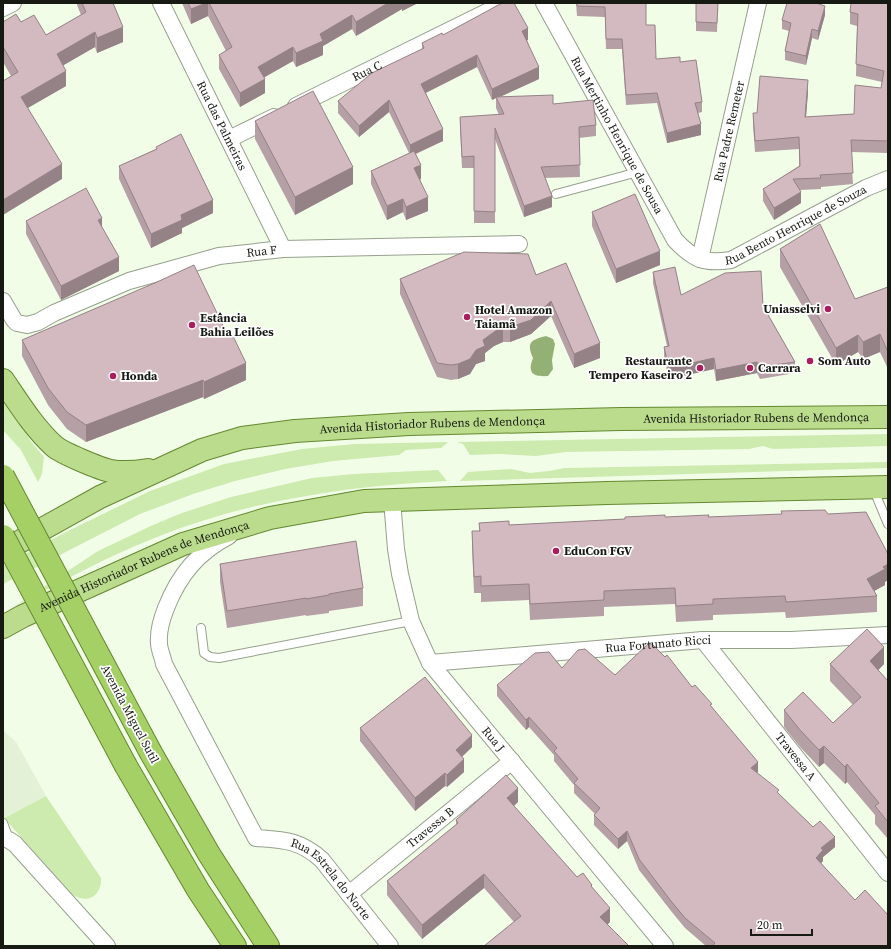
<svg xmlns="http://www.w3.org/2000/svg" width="891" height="949" font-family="'Source Serif 4',serif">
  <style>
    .built { fill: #e3f2d6 }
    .green { fill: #cdeaaf }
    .water { fill: #94b175 }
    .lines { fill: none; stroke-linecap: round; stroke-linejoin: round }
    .service-casing { stroke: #96a08d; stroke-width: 10 }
    .minor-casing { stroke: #96a08d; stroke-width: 18 }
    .primary-casing { stroke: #648830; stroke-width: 24 }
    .trunk-casing { stroke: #648830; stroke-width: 24 }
    .service { stroke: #fff; stroke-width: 8 }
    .minor { stroke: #fff; stroke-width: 16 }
    .primary { stroke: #bbdc8c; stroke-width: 22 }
    .trunk { stroke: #a4d066; stroke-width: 22 }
    .trunk-bridge-casing { stroke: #648830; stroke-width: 24; stroke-linecap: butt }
    .trunk-bridge { stroke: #a4d066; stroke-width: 22 }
    .wall { fill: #b5a0a5 }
    .shaded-wall { fill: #948286 }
    .building { fill: #d3bac0; stroke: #948286 }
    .poi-dot { fill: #ab1e5d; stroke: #fff; stroke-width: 1.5 }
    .labels { text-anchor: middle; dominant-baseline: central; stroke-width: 3.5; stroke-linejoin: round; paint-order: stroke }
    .street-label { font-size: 12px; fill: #171a13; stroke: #fff }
    .poi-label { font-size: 12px; font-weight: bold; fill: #171a13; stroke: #fff; text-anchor: start }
  </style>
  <rect width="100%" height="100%" fill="#f2fde8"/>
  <polygon class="built" points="3,730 16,742 46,796 3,818"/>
  <g class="green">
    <polygon points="3,396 32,443 44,457 42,474 38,482 21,450 3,430"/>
    <polygon points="888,434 888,446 773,449 763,446 749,449 566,452 536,456 499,454 470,455 463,444 457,442"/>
    <polygon points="448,442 441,448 406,450 399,455 333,461 285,469 235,481 193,494 140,514 3,584 3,566 66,532 150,491 224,464 302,449 355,444"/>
    <polygon points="888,462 888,468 460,481 468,472 511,469 530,473 549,471 565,468"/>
    <path d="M438 470 447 481C349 486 249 500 157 537 108 556 61 582 15 606L98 551 153 525 182 513 231 497 312 478 354 474Z"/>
    <path d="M46 796 101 878C102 896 87 905 72 894L4 818Z"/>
  </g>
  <path class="water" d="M546 336 553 339 555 344 552 360 553 369 548 376C533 377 527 373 533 358 527 344 529 340 546 336Z"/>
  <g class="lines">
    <g class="service-casing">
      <g id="service">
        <polyline points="556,194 638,172"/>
        <polyline points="873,488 888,524"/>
        <polyline points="201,628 204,653 210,657 219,658 411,621"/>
        <polyline points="3,823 9,839"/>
      </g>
    </g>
    <g class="minor-casing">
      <g id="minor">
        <path id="s1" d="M161 3 283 249"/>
        <path id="s2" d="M544 3 675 240C694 260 704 264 731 260L866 188 888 179"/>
        <polyline points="3,8 13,3"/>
        <path id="s3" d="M296 106 505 3"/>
        <polyline points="229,139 274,117"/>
        <path id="s4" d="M700 259 758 3"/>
        <path id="s5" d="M3 301 14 320 17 323 27 325 38 322 54 313 129 281 219 256 283 249 519 244"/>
        <path id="s6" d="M392 500 396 549 400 574 411 621 430 663 665 946"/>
        <path id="s7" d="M229 536C198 552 179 575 166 608 162 618 158 631 159 643 159 650 163 657 164 664L256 838C284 840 300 840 322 860L390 946"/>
        <path id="s8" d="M703 640 888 873"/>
        <path id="s9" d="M430 663 703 640H791L888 635"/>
        <polyline points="3,838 9,840 15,844 107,946"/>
        <path id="s10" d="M349 894 512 761"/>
      </g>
    </g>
    <g class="primary-casing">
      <g id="primary">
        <path d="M3 380C18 402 34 428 54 446 62 453 100 469 111 471 123 473 136 472 148 470"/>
        <path id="s11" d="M3 551 100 497 202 450 242 438 295 431 409 424 621 419 888 417"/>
        <path id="s12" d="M3 627 23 616 65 597 183 544 270 518 364 501 607 493 888 487"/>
      </g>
    </g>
    <g class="trunk-casing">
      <g id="trunk">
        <polyline points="151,753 209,854 268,946"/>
        <polyline points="126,766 198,890 235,946"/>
      </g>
    </g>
    <use href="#service" class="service"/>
    <use href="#minor" class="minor"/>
    <use href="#primary" class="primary"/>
    <use href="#trunk" class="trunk"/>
    <g class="trunk-bridge-casing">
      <g id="trunk-bridge">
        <polyline points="3,476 151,753"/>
        <polyline points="3,536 126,766"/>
      </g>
    </g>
    <use href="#trunk-bridge" class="trunk-bridge"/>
  </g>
  <g class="wall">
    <polygon points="77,3 113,3 123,42 97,53 95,47 63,65 66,86 27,108 62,179 11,76 3,62 3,22 21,22 46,35 81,15 77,5"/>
    <polygon points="182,3 418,3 402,11 402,9 356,36 352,29 323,46 323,55 296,67 293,61 264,77 265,93 240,107 219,69 219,55 226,51 208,16 191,24"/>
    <polygon points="576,3 646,3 646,25 656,59 680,62 702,102 702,112 698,113 701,135 667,143 657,103 626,105 622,49 606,49 605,17 577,16"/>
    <polygon points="696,3 718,3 717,32 696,31"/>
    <polygon points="888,3 888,153 851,152 853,184 821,187 821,189 800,190 801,203 774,220 763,201 763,189 799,166 799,149 755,152 753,125 753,113 757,113 808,92 806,117 854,114 881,88 882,82 856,76 857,26 850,24 850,12"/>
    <polygon points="825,15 818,40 812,38 806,65 785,60 785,51 789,31 782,29 782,20"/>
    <polygon points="443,35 528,40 527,40 539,79 500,97 553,104 596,125 596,136 579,138 580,177 545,178 552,207 524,217 495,139 495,223 474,223 474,168 462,168 460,129 460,117 499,115 496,108 496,98 492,100 477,67 426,93 443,141 416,154 421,179 420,179 428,211 406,220 403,212 387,220 371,184 371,171 409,153 389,112 359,137 338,113 338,101 422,49 422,43"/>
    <polygon points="255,121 353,184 295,215 255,139"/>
    <polygon points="156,147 213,213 182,228 182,233 151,248 119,179 119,166 156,149"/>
    <polygon points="592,212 660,265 616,283 592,226"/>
    <polygon points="26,221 119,271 61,300 26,234"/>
    <polygon points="780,249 855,299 888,287 888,369 880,352 863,359 858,352 836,365 780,267"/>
    <polygon points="653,272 681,295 763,306 795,362 795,373 760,379 757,373 716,381 714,369 669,379 664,358 664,347 667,346 653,283"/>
    <polygon points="536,275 600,358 574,368 551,316 531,334 510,342 503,342 494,346 485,353 485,361 476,364 470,374 458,379 451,380 437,377 400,294 400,279"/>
    <polygon points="22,340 246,380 204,399 203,397 86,442 67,429 48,405 22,356"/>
    <polygon points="828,514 888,554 888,580 885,582 885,585 874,591 877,596 877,612 786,618 785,612 713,615 713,620 676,622 675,604 604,607 604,616 530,620 529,600 481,602 481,593 474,593 472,547 472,531 479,531 479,523 509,525 665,517 708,517"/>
    <polygon points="220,564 363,588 363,606 329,611 329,613 306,616 306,615 227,628 220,582"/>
    <polygon points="830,664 884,664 878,670 888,681 888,839 875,824 875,815 847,782 845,784 824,763 819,767 800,747 784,727 784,710 833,723 853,705 830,681"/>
    <polygon points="562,668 615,675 692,687 712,707 758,772 757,773 813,827 835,847 823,857 823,861 821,863 888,946 706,946 685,928 671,911 639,870 627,841 618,849 594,825 594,815 595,814 574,793 574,785 554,761 554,755 529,727 526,730 497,696 497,685"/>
    <polygon points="360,728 472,747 462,757 464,772 447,787 445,786 415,811 360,741"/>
    <polygon points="518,802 514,806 577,877 592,888 610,922 607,925 514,922 484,888 422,939 387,895 387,881 456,825 456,820"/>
  </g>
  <g class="shaded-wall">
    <polygon points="206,3 208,3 208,16 191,24 191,9"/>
    <polygon points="388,3 402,3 402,9 356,36 356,22"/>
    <polygon points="402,3 418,3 402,11"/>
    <polygon points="825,6 825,15 818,40 818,31"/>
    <polygon points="352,15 352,29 323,46 323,55 296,67 296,53 320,34"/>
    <polygon points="123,27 123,42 97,53 97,38"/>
    <polygon points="528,28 528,40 522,43 522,31"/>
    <polygon points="812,29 812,38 806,65 806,56"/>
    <polygon points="95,32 95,47 57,69 57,54"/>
    <polygon points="293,47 293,61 258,81 258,67"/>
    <polygon points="477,55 477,67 421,95 421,84"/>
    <polygon points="539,67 539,79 497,98 496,97 496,98 492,100 492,89"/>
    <polygon points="66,71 66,86 21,112 21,97"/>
    <polygon points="265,79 265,93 240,107 240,93"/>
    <polygon points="808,80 808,92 805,129 805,117"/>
    <polygon points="389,100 389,112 359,137 359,126"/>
    <polygon points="701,124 701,135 667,143 667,133"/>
    <polygon points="443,129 443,141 410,156 410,145"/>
    <polygon points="62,164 62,179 3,215 3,200"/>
    <polygon points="421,165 421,179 414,182 414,168"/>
    <polygon points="353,167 353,184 295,215 295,197"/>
    <polygon points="801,192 801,203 774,220 774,208"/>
    <polygon points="552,196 552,207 524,217 524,206"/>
    <polygon points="428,197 428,211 406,220 406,207"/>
    <polygon points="403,199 403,212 387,220 387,206"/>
    <polygon points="213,200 213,213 182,228 182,233 151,248 151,234 181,215"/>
    <polygon points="102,218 102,231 98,220"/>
    <polygon points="660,251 660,265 616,283 616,269"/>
    <polygon points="119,257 119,271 61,300 61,286"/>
    <polygon points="551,301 551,316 531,334 510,342 510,327"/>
    <polygon points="503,327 503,342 494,346 485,353 485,361 476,364 470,374 458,379 458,364 476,350 483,340 494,332"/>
    <polygon points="880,334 880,352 863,359 863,342"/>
    <polygon points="858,335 858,352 836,365 836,348"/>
    <polygon points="600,343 600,358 574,368 574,354"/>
    <polygon points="714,358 714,369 669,379 669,368"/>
    <polygon points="757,362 757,373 716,381 716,370"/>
    <polygon points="246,363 246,380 204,399 204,382"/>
    <polygon points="203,380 203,397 86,442 86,425"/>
    <polygon points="888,564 888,580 885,582 885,585 867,595 867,579 883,567"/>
    <polygon points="884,647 884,664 870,679 870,661"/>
    <polygon points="529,717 529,727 526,730 526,720"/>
    <polygon points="472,735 472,747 456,762 456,750"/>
    <polygon points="824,746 824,763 819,767 819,750"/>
    <polygon points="464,759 464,772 447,787 447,775"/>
    <polygon points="758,762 758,772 751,778 751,768"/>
    <polygon points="847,764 847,782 845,784 845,767"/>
    <polygon points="445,773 445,786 415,811 415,798"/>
    <polygon points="518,788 518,802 507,812 507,798"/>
    <polygon points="627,831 627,841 618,849 618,839"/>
    <polygon points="835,837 835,847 823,857 823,861 816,868 816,858 821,848"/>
    <polygon points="484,874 484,888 422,939 422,925"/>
    <polygon points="610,908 610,922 600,931 600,917"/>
  </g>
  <g class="building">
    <polygon points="82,3 113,3 123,27 97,38 95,32 57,54 66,71 21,97 62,164 3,200 3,81 18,72 3,47 3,22 16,14 21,22 34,15 46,35 86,12"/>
    <polygon points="188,3 206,3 191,9"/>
    <polygon points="209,3 388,3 356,22 352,15 320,34 323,41 296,53 293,47 258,67 265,79 240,93 219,55 232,47"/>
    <polygon points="502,3 514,3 528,28 522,31 539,67 492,89 477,55 421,84 443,129 410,145 389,100 359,126 338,101 372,73 424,48 422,43 442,33 443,35"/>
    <polygon points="577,3 646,3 646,25 655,25 656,59 680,57 680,62 696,60 702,102 695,103 701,124 667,133 657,93 626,95 622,39 606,39 605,7 577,6"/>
    <polygon points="696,3 718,3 717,23 696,22"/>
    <polygon points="787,3 816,3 825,6 818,31 812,29 806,56 785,51 791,23 782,20"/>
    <polygon points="851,3 888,3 888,141 851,140 853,173 820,175 821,178 793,179 801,192 774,208 763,189 800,166 799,137 755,141 753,113 757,113 760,76 808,80 805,117 854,114 855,85 881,88 884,71 856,64 858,14 850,12"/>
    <polygon points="313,91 353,167 295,197 255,121"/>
    <polygon points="553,95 553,104 593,100 596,125 579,127 580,165 541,167 552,196 524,206 495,128 495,212 474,211 474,156 462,157 460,117 504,114 496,97"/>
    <polygon points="181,134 213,200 181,215 182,220 151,234 119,166 157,149 156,147"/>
    <polygon points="414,151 421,165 414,168 428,197 406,207 403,199 387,206 371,171"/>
    <polygon points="86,188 102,218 98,220 119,257 61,286 26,221"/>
    <polygon points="635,194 660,251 616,269 592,212"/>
    <polygon points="820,224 855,299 888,287 888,352 880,334 863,342 858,335 836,348 780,249"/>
    <polygon points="464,252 528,254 536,275 566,263 600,343 574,354 551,301 531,320 510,327 503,327 494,332 483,340 485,346 476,350 470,359 458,364 451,365 437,363 400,279"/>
    <polygon points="194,265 228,336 232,334 246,363 204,382 203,380 86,425 67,412 48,388 22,340 157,282"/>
    <polygon points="675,267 681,295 725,273 761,271 763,306 795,362 760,367 757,362 716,370 714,358 669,368 664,347 669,346 653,272"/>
    <polygon points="825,510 828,514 866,512 888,554 888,564 883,567 885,569 867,579 877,596 786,602 785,596 713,599 713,604 676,606 675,588 604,591 604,600 530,604 529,584 481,586 481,576 474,577 472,531 480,531 479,523 509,521 509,525 625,519 625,517 665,515 665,517 709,515 708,517 782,514 781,511"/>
    <polygon points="356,541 363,588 329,594 329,595 306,599 306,598 227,611 220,564"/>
    <polygon points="867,629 884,647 870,661 888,681 888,822 875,806 879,803 847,764 845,767 824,746 819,750 800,730 784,710 803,692 833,723 861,697 830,664"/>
    <polygon points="648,644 652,644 665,657 667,655 692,687 695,685 712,704 710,705 758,762 751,768 779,790 777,792 813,827 820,821 835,837 821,848 823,850 816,858 855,900 865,890 888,915 888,946 712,946 715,943 685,918 671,901 639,859 627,831 618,839 594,815 600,808 574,783 578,779 554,751 557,748 529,717 526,720 497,685 535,653 549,652 562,668 578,650 585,649 615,675"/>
    <polygon points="425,677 472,735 456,750 464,759 447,775 445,773 415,798 360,728"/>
    <polygon points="506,775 518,788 507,798 577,877 583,873 592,885 591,886 610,908 600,917 629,946 484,946 521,916 484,874 422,925 387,881 458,823 456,820"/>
  </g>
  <g class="poi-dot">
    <circle cx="828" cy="309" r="4"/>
    <circle cx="467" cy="317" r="4"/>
    <circle cx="192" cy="325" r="4"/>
    <circle cx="810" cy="361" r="4"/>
    <circle cx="700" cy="368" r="4"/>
    <circle cx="750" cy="368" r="4"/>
    <circle cx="113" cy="376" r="4"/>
    <circle cx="556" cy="551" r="4"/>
  </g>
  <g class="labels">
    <g class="street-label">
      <text stroke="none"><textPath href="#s3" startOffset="79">Rua C</textPath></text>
      <text stroke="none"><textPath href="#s1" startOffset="137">Rua das Palmeiras</textPath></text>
      <text stroke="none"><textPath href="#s4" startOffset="131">Rua Padre Remeter</textPath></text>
      <text stroke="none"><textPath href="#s2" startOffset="151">Rua Mertinho Henrique de Sousa</textPath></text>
      <text stroke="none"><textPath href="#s2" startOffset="407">Rua Bento Henrique de Souza</textPath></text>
      <text stroke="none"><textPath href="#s5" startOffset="284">Rua F</textPath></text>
      <text stroke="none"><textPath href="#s11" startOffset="780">Avenida Historiador Rubens de Mendonça</textPath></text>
      <text stroke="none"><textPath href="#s11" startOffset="456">Avenida Historiador Rubens de Mendonça</textPath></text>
      <text stroke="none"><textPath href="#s12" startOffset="154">Avenida Historiador Rubens de Mendonça</textPath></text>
      <text stroke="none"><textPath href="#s9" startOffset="229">Rua Fortunato Ricci</textPath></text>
      <text transform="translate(130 714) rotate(62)">Avenida Miguel Sutil</text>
      <text stroke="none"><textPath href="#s6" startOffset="268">Rua J</textPath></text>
      <text stroke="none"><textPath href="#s8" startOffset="149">Travessa A</textPath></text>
      <text stroke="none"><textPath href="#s10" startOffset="105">Travessa B</textPath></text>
      <text stroke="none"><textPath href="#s7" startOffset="443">Rua Estrela do Norte</textPath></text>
    </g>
    <g class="poi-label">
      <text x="820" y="309" text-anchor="end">Uniasselvi</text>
      <text x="475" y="310">Hotel Amazon<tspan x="475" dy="14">Taiamã</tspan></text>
      <text x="200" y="318">Estância<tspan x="200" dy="14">Bahia Leilões</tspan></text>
      <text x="692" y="361" text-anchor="end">Restaurante<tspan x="692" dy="14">Tempero Kaseiro 2</tspan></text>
      <text x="818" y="361">Som Auto</text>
      <text x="758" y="368">Carrara</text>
      <text x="121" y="376">Honda</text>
      <text x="564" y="551">EduCon FGV</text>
    </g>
  </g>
  <rect width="891" height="949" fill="none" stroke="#171a13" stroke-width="8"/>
  <path d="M751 929v6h61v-6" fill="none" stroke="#171a13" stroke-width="2"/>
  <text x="757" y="929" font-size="12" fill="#171a13" stroke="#ffffff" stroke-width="3" paint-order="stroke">20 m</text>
</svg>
